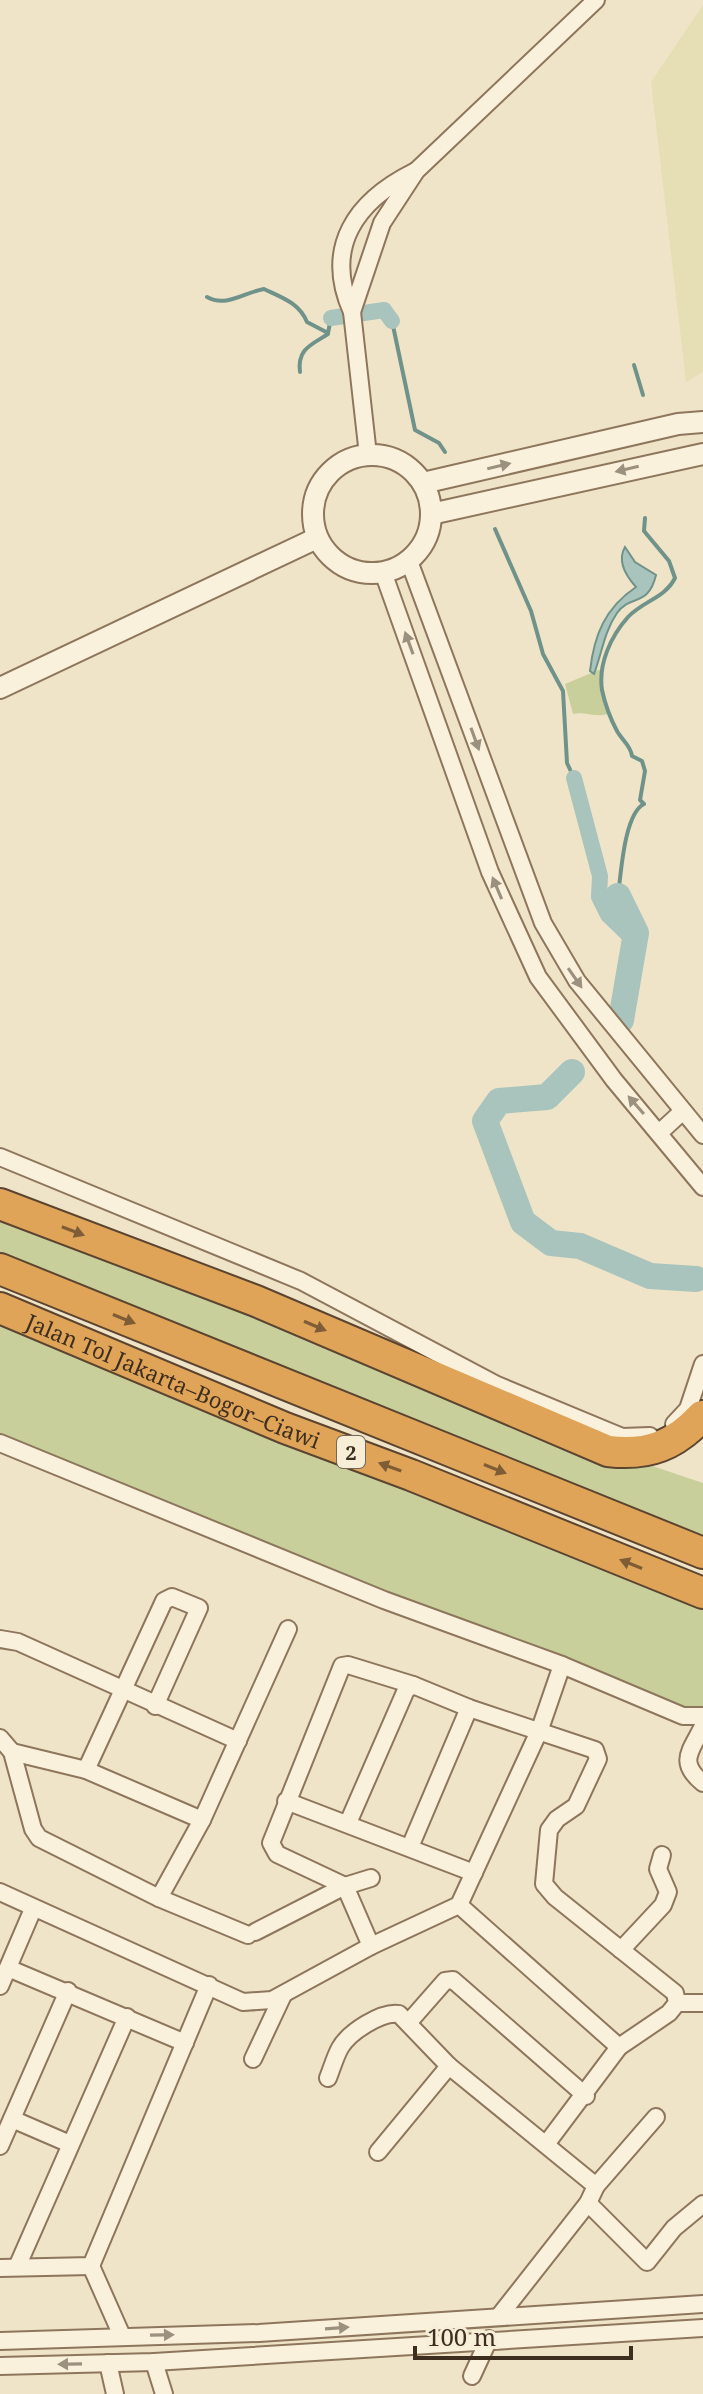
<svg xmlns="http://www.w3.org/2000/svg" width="703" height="2394" font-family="'Noto Serif',serif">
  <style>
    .farmland { fill: #e6deb5 }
    .green { fill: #c9cf9b }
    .water { fill: #a9c4bc; stroke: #6f938a; stroke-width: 2 }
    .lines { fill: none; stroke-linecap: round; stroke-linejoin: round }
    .stream { stroke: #6f938a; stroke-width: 4 }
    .canal { stroke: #a9c4bc; stroke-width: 16 }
    .river { stroke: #a9c4bc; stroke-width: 26 }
    .minor-casing { stroke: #8d765c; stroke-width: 20 }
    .tertiary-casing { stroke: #8d765c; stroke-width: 24 }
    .motorway-casing { stroke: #5b4430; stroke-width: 34 }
    .minor { stroke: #faf1dc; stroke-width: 16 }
    .tertiary { stroke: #faf1dc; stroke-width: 20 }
    .motorway { stroke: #e0a458; stroke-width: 30 }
    .oneway { fill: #9c907e }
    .oneway2 { fill: #7e5d36 }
    .labels { text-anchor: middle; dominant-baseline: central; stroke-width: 7; stroke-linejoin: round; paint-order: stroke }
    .shield { fill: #f7eed8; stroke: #756857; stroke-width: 2 }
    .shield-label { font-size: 20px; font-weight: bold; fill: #3d2e20 }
    .street-label { font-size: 22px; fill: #3d2e20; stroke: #f7eed8 }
  </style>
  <rect width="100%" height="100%" fill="#f0e4c8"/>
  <polygon class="farmland" points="703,5 703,372 686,382 651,82"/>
  <g class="green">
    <path d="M601 669V689L608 714C594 718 585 711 573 714L565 684Z"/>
    <polygon points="0,1203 608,1451 703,1483 703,1545 0,1269"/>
    <polygon points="0,1308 703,1593 703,1716 683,1716 0,1442"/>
  </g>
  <path class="water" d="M625 547 635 562 656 575C648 608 630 594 617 613 604 632 602 653 594 674L590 671C594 635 605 608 636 587 626 576 617 561 625 547Z"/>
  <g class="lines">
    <g class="stream">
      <path d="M207 297C226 308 245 292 264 289 283 298 299 303 307 322L328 333 331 318"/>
      <polyline points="392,321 415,430 439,443 445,452"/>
      <polyline points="634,365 643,395"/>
      <path d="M300 372C297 349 311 345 328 334"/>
      <polyline points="495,529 531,611 543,654 563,691 567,763 574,778"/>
      <path d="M618 896C621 874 624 814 644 804L640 800 645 771 642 761 632 756C631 746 622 740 617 731 610 718 605 704 602 690 598 664 611 636 628 617 643 601 665 598 675 578L669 561 644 531 645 518"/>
    </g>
    <g class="canal">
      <polyline points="331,318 384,310 392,321"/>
      <polyline points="574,778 600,876 599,897 608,915 636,942"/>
    </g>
    <g class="river">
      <polyline points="618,896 636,933 621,1020"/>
      <polyline points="572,1072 547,1097 499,1101 485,1121 523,1222 551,1243 580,1246 650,1276 696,1279"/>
    </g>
    <g class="minor-casing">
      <g id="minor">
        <polyline points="352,312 382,223 416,171 596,0"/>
        <path d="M368 455 352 312C323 247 356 201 414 172"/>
        <polyline points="409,561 543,923 577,981 703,1135"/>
        <polyline points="383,572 490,872 538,977 614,1080 703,1187"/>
        <polyline points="659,1133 683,1111"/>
        <polyline points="0,1157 301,1281 497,1385 622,1437 650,1436"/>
        <polyline points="674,1424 688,1409 703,1364"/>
        <polyline points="0,1443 384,1600 562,1665 683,1716 703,1716"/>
        <polyline points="0,1639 18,1642 238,1741"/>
        <path d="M703 1726C691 1751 677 1762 703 1783"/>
        <polyline points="0,1738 12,1752 33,1829 39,1838 159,1898 248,1935"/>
        <polyline points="12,1752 86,1770 202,1820"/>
        <polyline points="86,1770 164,1601 172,1597 199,1608 155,1706"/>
        <polyline points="286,1801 474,1873"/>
        <polyline points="348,1823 406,1690 413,1685 469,1708 595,1750 598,1759 576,1806 557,1819 549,1830 544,1884 555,1897 675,1993 677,2003 669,2013 619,2047"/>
        <polyline points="410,1847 469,1708"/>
        <polyline points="0,1892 243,2002 272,2000 371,1946 459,1905 540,1729 562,1665"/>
        <polyline points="159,1898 202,1820 288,1629"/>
        <polyline points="459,1905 619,2047 547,2143"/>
        <polyline points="255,1932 345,1886 371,1878"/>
        <polyline points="371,1946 345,1886 277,1854 271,1843 342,1666 348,1665 413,1685"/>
        <polyline points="621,1950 663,1905 668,1892 658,1869 662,1855"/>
        <polyline points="8,1968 185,2043"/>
        <polyline points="0,1986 33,1909"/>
        <polyline points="677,2003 703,2003"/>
        <polyline points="409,2022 445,1981 453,1980 586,2096"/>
        <polyline points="253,2059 283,1995"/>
        <path d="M328 2078C332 2068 335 2057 340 2048 349 2032 382 2011 399 2014L449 2066 596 2186 588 2203 500 2315"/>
        <polyline points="12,2119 70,2144"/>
        <polyline points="0,2146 68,1991"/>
        <polyline points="378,2152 449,2066"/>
        <polyline points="596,2186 656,2117"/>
        <polyline points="588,2203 647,2262 674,2228 703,2204"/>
        <polyline points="91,2266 122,2336"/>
        <polyline points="17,2267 127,2017"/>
        <polyline points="0,2268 91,2266 209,1985"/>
        <polyline points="0,2341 259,2333 703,2304"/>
        <polyline points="154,2362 164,2394"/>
        <polyline points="108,2363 115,2394"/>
        <polyline points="0,2366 154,2362 703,2328"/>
        <polyline points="472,2376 489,2339"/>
      </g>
    </g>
    <g class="tertiary-casing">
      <g id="tertiary">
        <circle cx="372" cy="514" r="59"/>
        <polyline points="423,483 678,424 703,422"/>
        <polyline points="431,514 703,454"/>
        <polyline points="0,688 317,538"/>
      </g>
    </g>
    <g class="motorway-casing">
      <g id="motorway">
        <path d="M0 1204 256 1301 608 1451C649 1456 675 1445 702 1416"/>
        <polyline points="0,1269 703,1553"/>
        <path id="s1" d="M0 1308 285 1428 411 1475 703 1593"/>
      </g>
    </g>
    <use href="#minor" class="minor"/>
    <use href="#tertiary" class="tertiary"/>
    <use href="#motorway" class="motorway"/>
  </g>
  <defs><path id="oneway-solid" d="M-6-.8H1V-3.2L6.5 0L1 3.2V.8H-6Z" transform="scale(2)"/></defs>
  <g class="oneway">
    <use href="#oneway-solid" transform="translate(499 466) rotate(-13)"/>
    <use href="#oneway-solid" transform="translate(627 469) rotate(167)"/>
    <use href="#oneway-solid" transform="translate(409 643) rotate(-110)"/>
    <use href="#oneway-solid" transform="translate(475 739) rotate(70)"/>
    <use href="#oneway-solid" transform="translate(497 888) rotate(-113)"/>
    <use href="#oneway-solid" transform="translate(575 978) rotate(55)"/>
    <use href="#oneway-solid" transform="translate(636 1105) rotate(-131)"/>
    <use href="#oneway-solid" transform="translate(337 2328) rotate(-4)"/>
    <use href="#oneway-solid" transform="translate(162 2335) rotate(-1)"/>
    <use href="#oneway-solid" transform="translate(70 2364) rotate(179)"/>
  </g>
  <g class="oneway2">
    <use href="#oneway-solid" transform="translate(73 1231) rotate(21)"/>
    <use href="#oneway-solid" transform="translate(124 1319) rotate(22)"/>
    <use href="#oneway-solid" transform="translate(315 1326) rotate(23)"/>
    <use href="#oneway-solid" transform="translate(390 1467) rotate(-160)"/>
    <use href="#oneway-solid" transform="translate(495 1469) rotate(22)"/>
    <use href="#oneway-solid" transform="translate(631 1564) rotate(-158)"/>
  </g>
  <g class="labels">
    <rect class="shield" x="337" y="1436" width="28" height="32" rx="6"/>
    <g class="shield-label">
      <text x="351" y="1452">2</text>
    </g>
    <g class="street-label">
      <text stroke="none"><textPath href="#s1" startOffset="188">Jalan Tol Jakarta–Bogor–Ciawi</textPath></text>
    </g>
  </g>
  <path d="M415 2346v12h216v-12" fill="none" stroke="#3d2e20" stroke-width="4"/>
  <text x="427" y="2346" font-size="24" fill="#3d2e20" stroke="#f7eed8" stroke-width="6" paint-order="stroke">100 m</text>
</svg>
